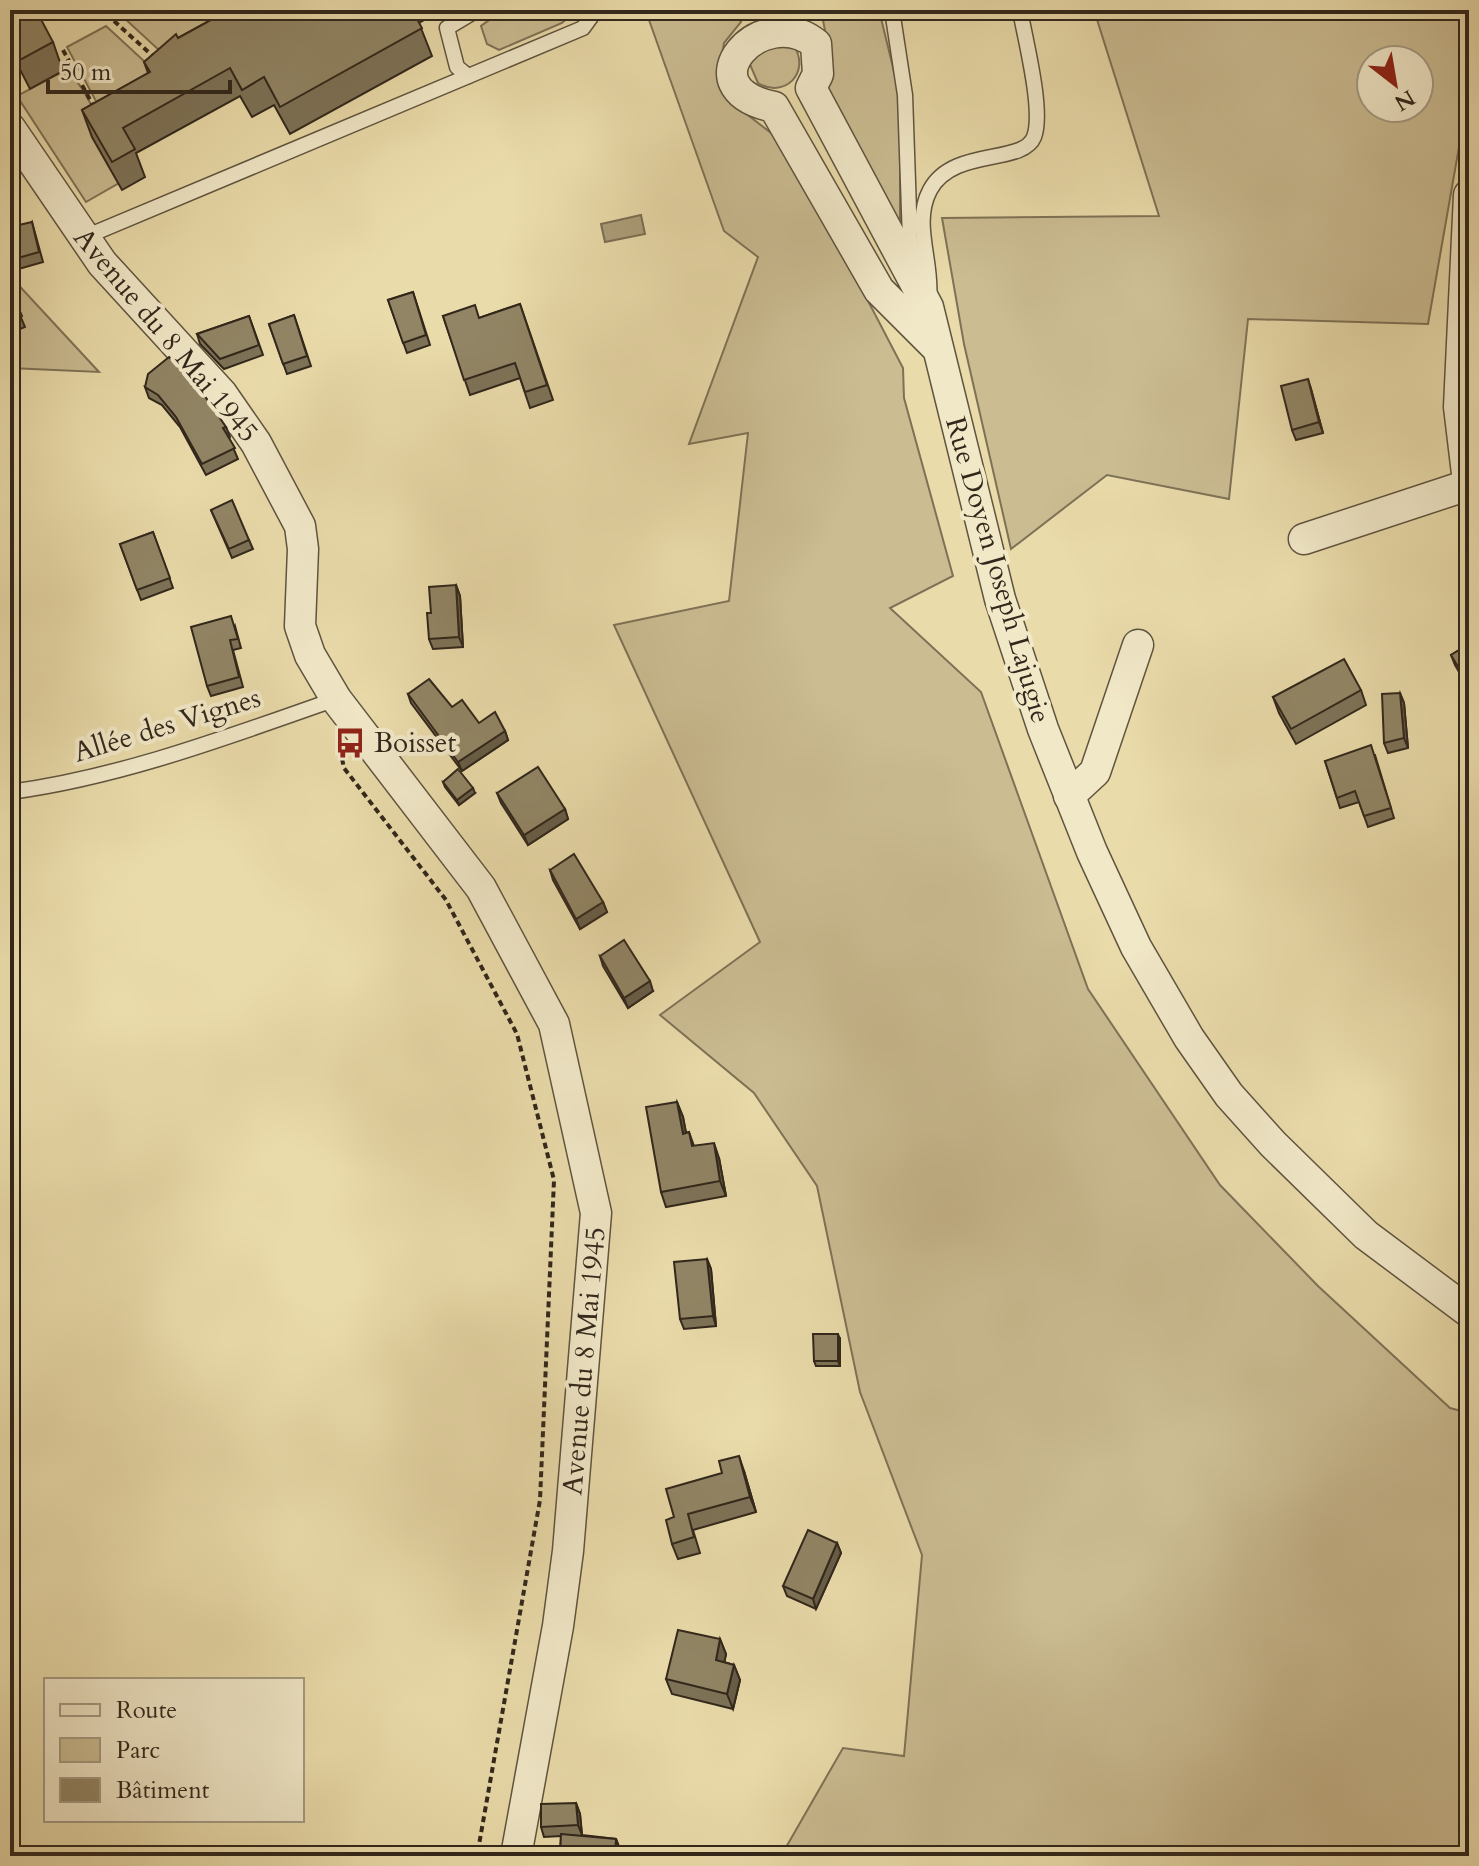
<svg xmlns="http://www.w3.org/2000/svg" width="1479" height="1866" font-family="Cardo,serif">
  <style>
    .green { fill: #cbbc92; stroke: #7e7256; stroke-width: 2; fill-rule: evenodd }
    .water { fill: #ab9e79; stroke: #7a6e53; stroke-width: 2 }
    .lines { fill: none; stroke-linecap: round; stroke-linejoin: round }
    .service-casing { stroke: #5f543f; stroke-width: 17 }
    .minor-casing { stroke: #5f543f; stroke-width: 33 }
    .path { stroke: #31271b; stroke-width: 4; stroke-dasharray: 6 4; stroke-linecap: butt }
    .service { stroke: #f1e8c8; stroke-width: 14 }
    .minor { stroke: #f1e8c8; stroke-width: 30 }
    .wall { fill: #7d7257; stroke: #31271b; stroke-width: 2 }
    .shaded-wall { fill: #665d47; stroke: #31271b; stroke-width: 2 }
    .building { fill: #918565; stroke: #31271b; stroke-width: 2 }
    .labels { text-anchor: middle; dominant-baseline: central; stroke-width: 8; stroke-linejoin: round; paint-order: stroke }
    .street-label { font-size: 28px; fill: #31271b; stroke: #f1e8c8 }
    .poi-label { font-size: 28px; fill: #31271b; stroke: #f1e8c8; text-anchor: start }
  </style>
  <rect width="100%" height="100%" fill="#eadbaa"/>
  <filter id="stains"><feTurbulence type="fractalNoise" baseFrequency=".0025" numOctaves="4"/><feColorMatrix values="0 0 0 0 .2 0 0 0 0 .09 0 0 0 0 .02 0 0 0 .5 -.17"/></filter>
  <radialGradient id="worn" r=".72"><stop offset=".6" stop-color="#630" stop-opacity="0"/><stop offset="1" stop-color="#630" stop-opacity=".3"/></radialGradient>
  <g class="green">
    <polygon points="135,10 208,10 222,35 173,63 123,17"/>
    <polygon points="503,10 577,10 562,23 499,50 487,44 481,26"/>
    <polygon points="663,10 734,10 741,22 724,43 720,70 736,106 775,136 842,251 903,368 904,398 953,576 890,608 981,692 1088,989 1220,1185 1318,1286 1450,1408 1469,1413 1469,1856 781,1856 843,1748 904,1756 922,1555 860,1392 817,1186 754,1093 660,1015 760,942 614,625 729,601 748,433 689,444 758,257 724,231 649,20"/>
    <polygon points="821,10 879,10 900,96 900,230 827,89 830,56"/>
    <path d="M1094 10H1469V90L1428 324 1248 319 1229 499 1107 475 1011 549 964 344 942 218 1159 216ZM1371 60H1419V108H1371Z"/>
    <polygon points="106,26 157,73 98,105 67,47"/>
    <path d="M756 45 794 46C811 73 784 99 758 83L748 60Z"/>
    <path d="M63 71C91 81 109 155 119 183L86 202 17 96Z"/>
    <polygon points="10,278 12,278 99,372 10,368"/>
  </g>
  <polygon class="water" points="641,215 645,234 605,242 601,224"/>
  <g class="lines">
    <g class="service-casing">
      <g id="service">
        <polyline points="892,10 905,95 910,240 914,261"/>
        <polyline points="468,76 457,67 447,28 477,10"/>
        <polyline points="85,237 583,28 596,10"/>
        <path d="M929 298C933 262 912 224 930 190 953 147 1023 165 1034 137 1044 111 1025 39 1020 10"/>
        <path d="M10 792C122 777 230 736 336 699"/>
      </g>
    </g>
    <g class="minor-casing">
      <g id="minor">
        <polyline points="10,128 102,263 222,394 256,443 300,526 303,549 300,626 310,655 336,699 481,888 554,1024 596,1213 568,1551 558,1626 516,1856"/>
        <polyline points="1469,195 1459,407 1469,490"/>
        <path d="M937 348 879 290 774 107C682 88 762 0 816 44L818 74 811 88 928 307 1000 599 1043 729 1092 852 1136 947 1189 1038 1229 1095 1273 1144 1366 1235 1469 1312"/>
        <polyline points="1304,539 1468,485"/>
        <polyline points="1069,796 1095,772 1138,645"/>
      </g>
    </g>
    <g class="path">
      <polyline points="818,10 824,10"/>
      <polyline points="114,21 155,58"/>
      <polyline points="63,50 94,107"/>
      <polyline points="340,749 344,768 446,900 517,1034 554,1180 540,1500 477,1856"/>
    </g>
    <use href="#service" class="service"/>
    <use href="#minor" class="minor"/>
  </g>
  <g class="wall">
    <polygon points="229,10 435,10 437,13 419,23 432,56 290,134 274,105 252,117 240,96 136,153 145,177 122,190 92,137 82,110 148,73 144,62 178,38"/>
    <polygon points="10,24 53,42 63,71 30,89 10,50"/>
    <polygon points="10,196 15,218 10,219"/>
    <polygon points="32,222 43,262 15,270 10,256"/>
    <polygon points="10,292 25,327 10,333"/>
    <polygon points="413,292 430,345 407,353 388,300"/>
    <polygon points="520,304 553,400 530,408 520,378 470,395 443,316 479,318"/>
    <polygon points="294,315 311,366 287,374 269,324"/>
    <polygon points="249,316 263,355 224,369 200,344 197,334"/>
    <polygon points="145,387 226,427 230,437 229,438 238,459 206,475 180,427 162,405 149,398"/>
    <polygon points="1311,389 1323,433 1296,440 1292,430"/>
    <polygon points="211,510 249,540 253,549 232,558"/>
    <polygon points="153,532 173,588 141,600 120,544"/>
    <polygon points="456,585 460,596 463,647 433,649 429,639 431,613"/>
    <polygon points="235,626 241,648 233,650 243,687 211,696 207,686"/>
    <polygon points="1469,644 1469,689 1455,665 1451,655"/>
    <polygon points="1361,690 1366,705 1296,744 1279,713 1273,697"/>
    <polygon points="1400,693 1404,703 1408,748 1388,753 1384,743"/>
    <polygon points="408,694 452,707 479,723 505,731 508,740 462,771 411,703"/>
    <polygon points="1375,755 1394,818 1368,827 1359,802 1340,808 1325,761"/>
    <polygon points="443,782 475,793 459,805 445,787"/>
    <polygon points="497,793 565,809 568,819 528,845 501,803"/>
    <polygon points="550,870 603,902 607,912 580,929 553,880"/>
    <polygon points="600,956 653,991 628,1008 603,966"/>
    <polygon points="677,1102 683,1117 686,1133 689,1132 694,1146 719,1158 726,1196 666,1207 661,1192"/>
    <polygon points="707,1259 711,1269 716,1326 684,1329 680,1319"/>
    <polygon points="840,1339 840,1366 816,1366 814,1361"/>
    <polygon points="744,1471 756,1512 693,1530 700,1553 678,1559 672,1544 674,1517"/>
    <polygon points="837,1543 841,1553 816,1609 787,1596 783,1586"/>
    <polygon points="720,1639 726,1654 724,1662 734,1665 740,1680 733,1709 672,1694 666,1679"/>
    <polygon points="576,1803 580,1814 582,1835 616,1839 621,1852 621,1856 560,1856 561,1836 544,1837 541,1827"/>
  </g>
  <g class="shaded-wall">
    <polygon points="1308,379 1311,389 1323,433 1319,422"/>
    <polygon points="456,585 460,596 463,647 459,637"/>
    <polygon points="1400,693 1404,703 1408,748 1404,738"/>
    <polygon points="505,731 508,740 462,771 458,762"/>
    <polygon points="473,788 475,793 459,805 457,800"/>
    <polygon points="565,809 568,819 528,845 524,835"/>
    <polygon points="603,902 607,912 580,929 576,919"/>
    <polygon points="650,981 653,991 628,1008 624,998"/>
    <polygon points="677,1102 683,1117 689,1149 683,1134"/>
    <polygon points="714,1143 719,1158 726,1196 720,1181"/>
    <polygon points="707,1259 711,1269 716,1326 713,1316"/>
    <polygon points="838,1334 840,1339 840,1366 838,1361"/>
    <polygon points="739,1456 744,1471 756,1512 750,1497"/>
    <polygon points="837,1543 841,1553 816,1609 813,1599"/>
    <polygon points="720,1639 726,1654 722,1675 716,1660"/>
    <polygon points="734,1665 740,1680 733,1709 727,1694"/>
    <polygon points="576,1803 580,1814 582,1835 578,1825"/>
    <polygon points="616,1839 621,1852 621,1856 615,1856"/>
  </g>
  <g class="building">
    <polygon points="36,10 53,42 20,60 10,43 10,24"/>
    <polygon points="229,10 412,10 422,28 280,107 264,77 242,90 230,68 123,128 135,149 112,162 82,110 150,72 144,62 176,34 178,38"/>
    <polygon points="32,222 39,252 11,260 10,256 10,227"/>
    <polygon points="11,291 22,316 10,321 10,292"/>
    <polygon points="413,292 426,335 403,343 388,300"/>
    <polygon points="520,304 547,385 525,392 515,363 464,380 443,316 475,305 479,318"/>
    <polygon points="294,315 307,356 283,364 269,324"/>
    <polygon points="249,316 259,345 220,359 197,334"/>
    <polygon points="169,357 204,395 226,427 223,428 235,448 202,464 176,417 158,395 145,387 148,374"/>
    <polygon points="1308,379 1319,422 1292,430 1281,386"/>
    <polygon points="232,500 249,540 229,549 211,510"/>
    <polygon points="153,532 170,578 137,590 120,544"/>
    <polygon points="456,585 459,637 429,639 427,613 431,613 429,587"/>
    <polygon points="231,616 238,639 230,640 239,677 207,686 191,627"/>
    <polygon points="1469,644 1469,685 1451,655"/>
    <polygon points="1344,659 1361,690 1291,729 1273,697"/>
    <polygon points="429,679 452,707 462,700 479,723 495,712 505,731 458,762 408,694"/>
    <polygon points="1400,693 1404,738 1384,743 1382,694"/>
    <polygon points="1371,745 1391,808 1364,816 1355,791 1337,798 1325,761"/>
    <polygon points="538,767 565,809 524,835 497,793"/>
    <polygon points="458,769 473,788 457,800 443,782"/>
    <polygon points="574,854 603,902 576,919 550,870"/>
    <polygon points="624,940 650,981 624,998 600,956"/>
    <polygon points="677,1102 683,1134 689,1132 692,1146 714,1143 720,1181 661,1192 646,1107"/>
    <polygon points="707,1259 713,1316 680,1319 674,1262"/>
    <polygon points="813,1334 838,1334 838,1361 814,1361"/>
    <polygon points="739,1456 750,1497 688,1514 694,1537 672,1544 666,1520 674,1517 666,1489 722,1473 719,1461"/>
    <polygon points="808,1530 837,1543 813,1599 783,1586"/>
    <polygon points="678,1630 720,1639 716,1660 734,1665 727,1694 666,1679"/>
    <polygon points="576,1803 578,1825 541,1827 541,1804"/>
    <polygon points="561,1834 616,1839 615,1856 560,1856"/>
  </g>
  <defs>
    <g id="bus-bare" transform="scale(2.4)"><path d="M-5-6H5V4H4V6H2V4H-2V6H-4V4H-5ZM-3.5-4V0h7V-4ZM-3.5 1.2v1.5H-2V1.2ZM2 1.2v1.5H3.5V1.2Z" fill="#8f2418" stroke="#f1e8c8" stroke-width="2.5" paint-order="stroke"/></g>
  </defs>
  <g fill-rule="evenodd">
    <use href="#bus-bare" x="350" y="743"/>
  </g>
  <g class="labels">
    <g class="street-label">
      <text transform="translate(166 335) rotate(50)">Avenue du 8 Mai 1945</text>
      <text transform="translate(998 570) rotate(74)">Rue Doyen Joseph Lajugie</text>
      <text transform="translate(167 725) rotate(-17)">Allée des Vignes</text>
      <text transform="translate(584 1361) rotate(-85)">Avenue du 8 Mai 1945</text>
    </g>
    <g class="poi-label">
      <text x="374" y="743">Boisset</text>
    </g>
  </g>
  <rect width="1479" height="1866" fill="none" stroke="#eadbaa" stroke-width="40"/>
  <rect x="12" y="12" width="1455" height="1842" fill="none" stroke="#31271b" stroke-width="4"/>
  <rect x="20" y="20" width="1439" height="1826" fill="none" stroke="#31271b" stroke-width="2"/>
  <rect x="44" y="1678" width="260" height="144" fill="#f1e8c8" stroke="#a49b83" stroke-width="2"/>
  <rect x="60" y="1704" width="40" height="12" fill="#f1e8c8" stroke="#a49b83" stroke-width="2"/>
  <text x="116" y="1718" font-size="24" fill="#31271b">Route</text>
  <rect x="60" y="1738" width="40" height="24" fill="#cbbc92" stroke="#a49b83" stroke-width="2"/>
  <text x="116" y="1758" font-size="24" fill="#31271b">Parc</text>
  <rect x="60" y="1778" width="40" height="24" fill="#918565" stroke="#a49b83" stroke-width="2"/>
  <text x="116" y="1798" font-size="24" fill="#31271b">Bâtiment</text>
  <g transform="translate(1395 84) rotate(149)"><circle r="38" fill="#f1e8c8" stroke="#a49b83" stroke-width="2"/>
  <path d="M0-6L14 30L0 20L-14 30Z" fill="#8f2418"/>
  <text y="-12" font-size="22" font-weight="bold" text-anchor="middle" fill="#31271b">N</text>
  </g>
  <path d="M48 80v12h182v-12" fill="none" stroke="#31271b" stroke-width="4"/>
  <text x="60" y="80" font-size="24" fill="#31271b" stroke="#f1e8c8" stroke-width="6" paint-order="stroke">50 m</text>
  <rect width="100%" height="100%" filter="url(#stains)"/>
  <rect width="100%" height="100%" fill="url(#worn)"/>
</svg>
